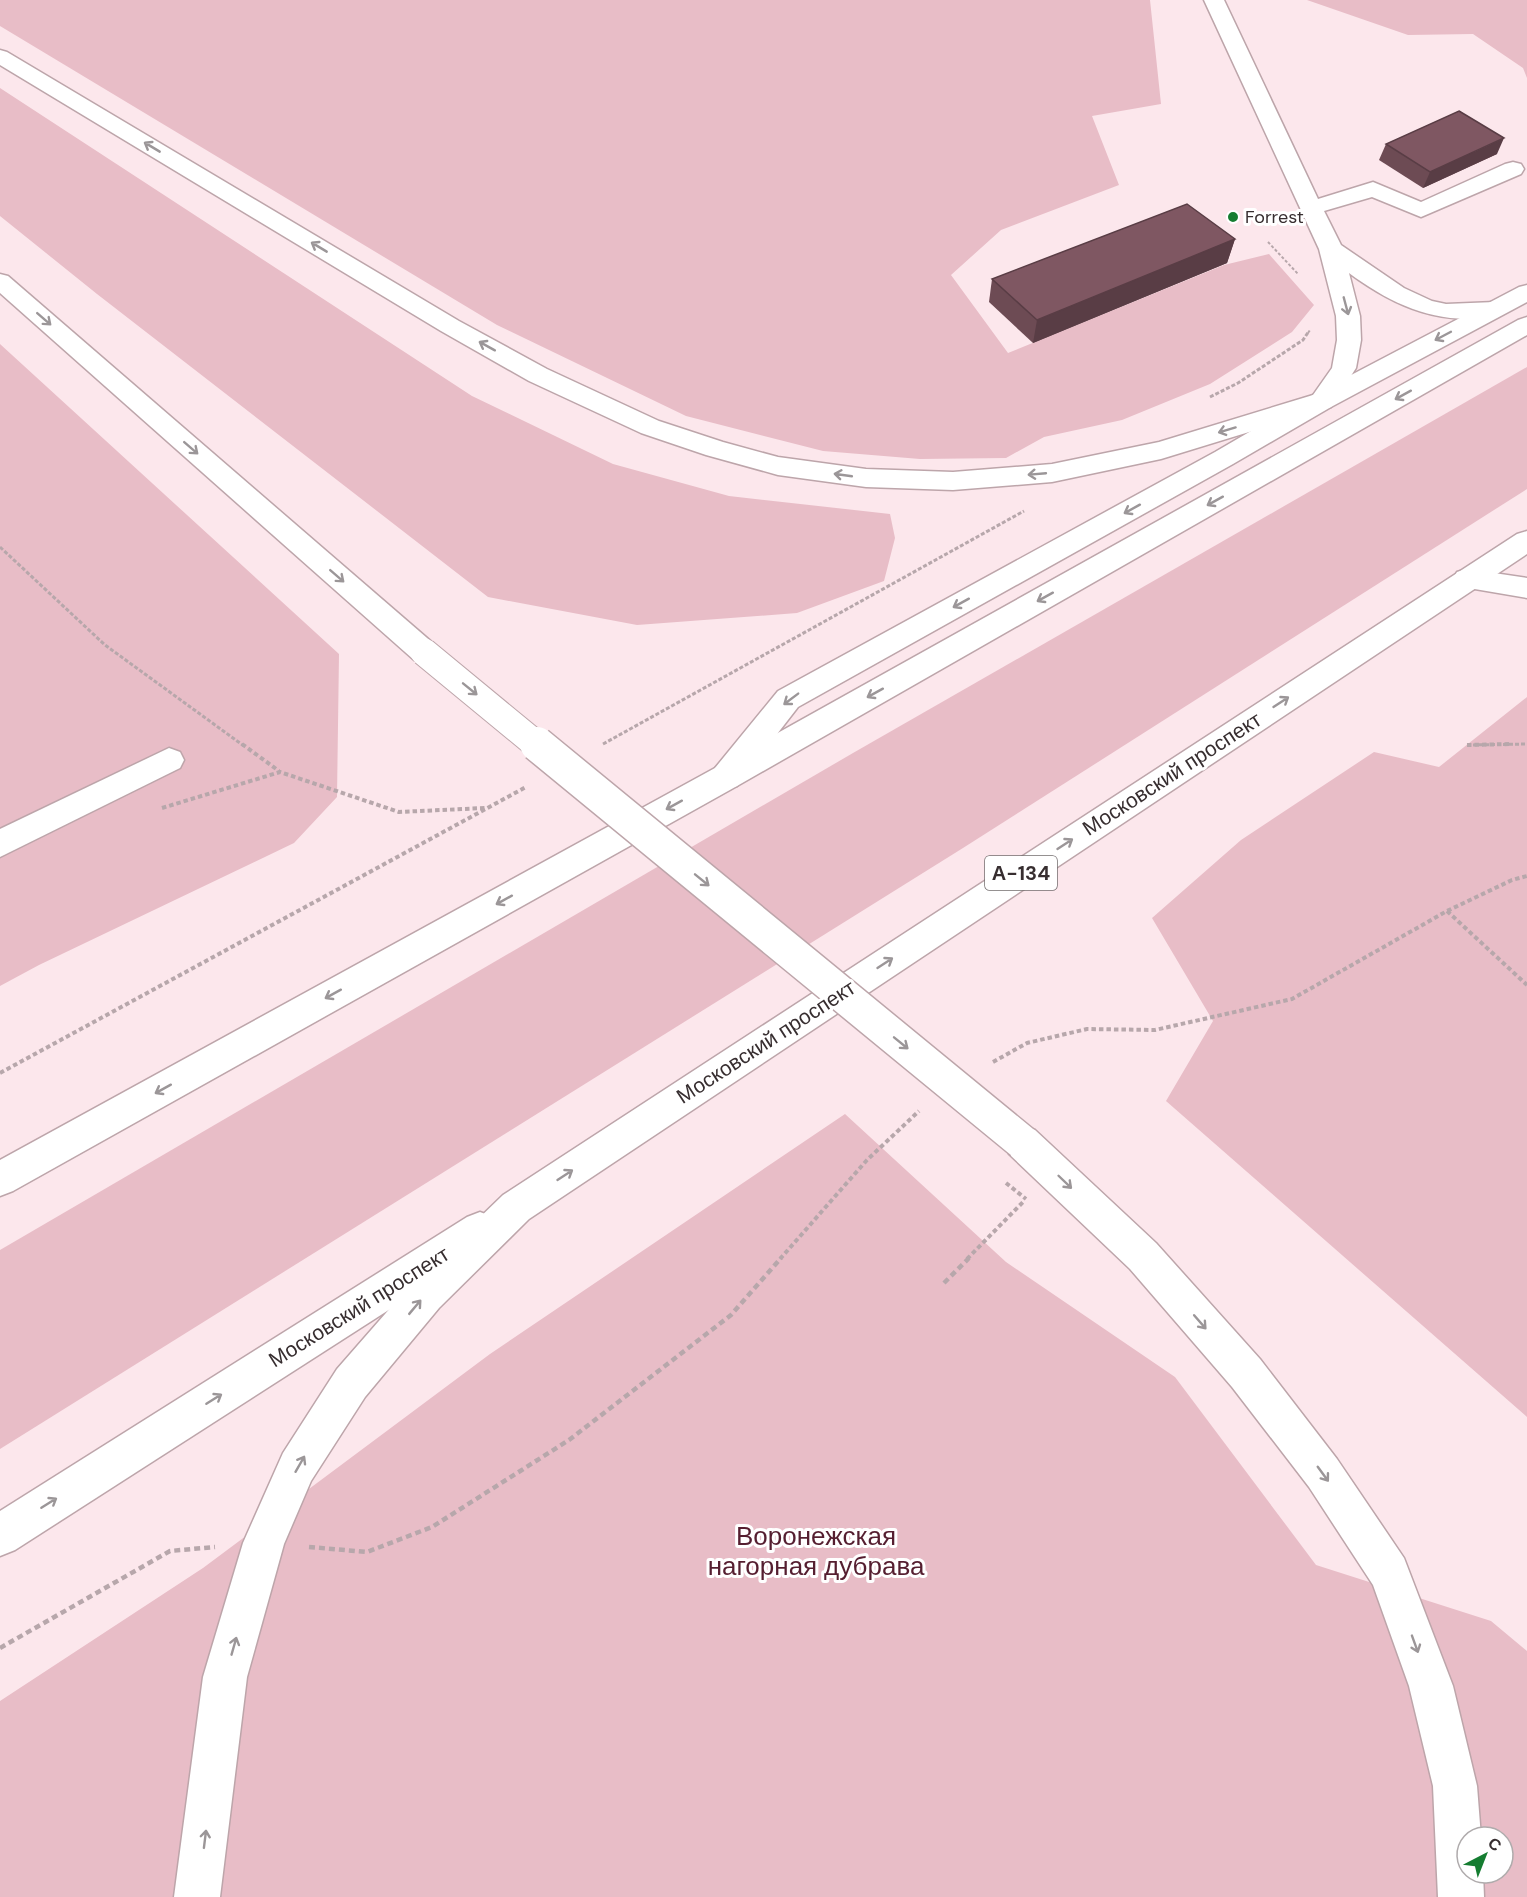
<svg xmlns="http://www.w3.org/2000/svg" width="1527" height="1897" font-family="'DM Sans',sans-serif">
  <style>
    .green { fill: #e8bdc7; fill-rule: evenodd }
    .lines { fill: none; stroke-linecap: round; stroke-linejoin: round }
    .minor-casing { stroke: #bda5aa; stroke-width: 3 }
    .major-casing { stroke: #bda5aa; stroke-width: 3 }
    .highway-casing { stroke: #bda5aa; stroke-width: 3 }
    .path-far3 { stroke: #b7a7ab; stroke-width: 2; stroke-dasharray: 3 2; stroke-linecap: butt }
    .path-far2 { stroke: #b7a7ab; stroke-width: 3; stroke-dasharray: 4 2; stroke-linecap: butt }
    .path-far1 { stroke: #b7a7ab; stroke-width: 4; stroke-dasharray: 4.5 3; stroke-linecap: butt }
    .path { stroke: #b7a7ab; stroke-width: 4.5; stroke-dasharray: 6 4; stroke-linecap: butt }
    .minor { fill: #fff; fill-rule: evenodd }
    .major { fill: #fff; fill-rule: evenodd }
    .highway { fill: #fff; fill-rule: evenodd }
    .highway-bridge-far1-casing { stroke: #bda5aa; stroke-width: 29; stroke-linecap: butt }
    .highway-bridge-casing { stroke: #bda5aa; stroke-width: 37; stroke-linecap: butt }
    .path-bridge { stroke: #b7a7ab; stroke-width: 4; stroke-dasharray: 4.5 3; stroke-linecap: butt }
    .highway-bridge-far1 { stroke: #fff; stroke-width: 27 }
    .highway-bridge { stroke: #fff; stroke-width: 34 }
    .wall { fill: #6d4b54 }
    .shaded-wall { fill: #593d45 }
    .building { fill: #7f5762; stroke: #593d45; stroke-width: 1.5 }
    .oneway { stroke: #9b9698 }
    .poi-dot { fill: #157d31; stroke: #fff; stroke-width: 2 }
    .labels { text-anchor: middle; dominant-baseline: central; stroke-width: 6; stroke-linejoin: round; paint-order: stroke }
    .far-poi-label { font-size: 18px; fill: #372e30; stroke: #fff; text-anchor: start }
    .shield { fill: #fff; stroke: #736d6e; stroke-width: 1.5 }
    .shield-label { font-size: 20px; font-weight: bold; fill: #372e30 }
    .street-label { font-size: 21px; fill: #372e30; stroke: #fff }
    .near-park-label { font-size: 26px; fill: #551e30; stroke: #fff }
  </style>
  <rect width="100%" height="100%" fill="#fce7ec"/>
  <g class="green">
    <polygon points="0,0 1150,0 1161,104 1092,116 1119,185 1001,230 951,275 1008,353 1224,265 1269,254 1314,305 1292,332 1210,384 1122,420 1044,437 1006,458 920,459 823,451 686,416 497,325 0,26"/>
    <polygon points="1307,0 1527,0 1527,78 1523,68 1473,34 1408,35"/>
    <polygon points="0,88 472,396 613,464 729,496 890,514 895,538 884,581 797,613 637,625 488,597 97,294 0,216"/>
    <polygon points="0,344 339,654 337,797 294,843 39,965 0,986"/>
    <polygon points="1527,367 1527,489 963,848 0,1449 0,1250 853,753"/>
    <polygon points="1527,697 1527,1417 1166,1101 1213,1021 1152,918 1241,840 1374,752 1439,767"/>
    <path d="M845 1114 1006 1262 1175 1377 1316 1565 1491 1621 1527 1651V1897H0V1701L203 1568 490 1354ZM1467 1837H1503V1873H1467Z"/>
  </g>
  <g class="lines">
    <g class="minor-casing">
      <g id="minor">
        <path d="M1204 0H1224L1318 199 1373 182 1421 202 1505 164 1513 162 1521 164 1524 169 1521 174 1421 217 1372 197 1324 211 1341 245 1404 288 1432 301 1446 304 1495 302 1503 304 1507 309 1503 314C1445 329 1395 307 1349 273L1360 316 1361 340 1356 368 1331 407 1233 464 798 707 737 786 726 789 715 786 711 777 715 768 778 691 1215 452 1313 395 1332 368 1337 340 1336 316 1319 249Z"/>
        <polygon points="1467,569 1527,578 1527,598 1457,586 1453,579 1457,572"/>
        <polygon points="169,748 180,752 184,760 180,768 0,857 0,829"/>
      </g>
    </g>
    <g class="major-casing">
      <g id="major">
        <polygon points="1527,317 1527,335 737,786 13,1191 0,1196 0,1160 715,768 1518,320"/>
        <polygon points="480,1212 493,1217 499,1230 493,1243 15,1550 0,1556 0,1511 467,1217"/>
      </g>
    </g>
    <g class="highway-casing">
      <g id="highway">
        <polygon points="0,50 7,52 459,321 547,369 659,421 723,442 778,457 866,469 953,472 1052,464 1159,442 1313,395 1519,287 1527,285 1527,302 1331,407 1161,459 1052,482 953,490 866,487 778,475 706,455 641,433 529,381 441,331 0,65"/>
        <polygon points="0,274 8,276 434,644 438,652 434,660 424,663 414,660 0,293"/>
        <polygon points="1527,531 1527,554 529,1219 439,1308 365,1397 311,1481 284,1544 247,1677 220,1897 174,1897 203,1677 243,1543 283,1453 337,1369 413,1282 503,1195 1517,534"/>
        <polygon points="1022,1125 1035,1130 1156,1243 1260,1359 1337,1459 1404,1558 1453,1686 1477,1786 1481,1837 1467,1837 1467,1873 1483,1873 1484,1897 1438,1897 1433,1786 1409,1686 1373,1585 1309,1487 1232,1387 1130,1269 1009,1154 1004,1142 1009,1130"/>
      </g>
    </g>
    <g class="path-far3">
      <polyline points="1268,242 1298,274"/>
      <polyline points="1308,333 1310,330"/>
    </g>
    <g class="path-far2">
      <polyline points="1210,397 1238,383 1303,340 1309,331"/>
      <polyline points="0,547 105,645 244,746"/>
      <polyline points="603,744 1024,511"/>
      <polyline points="1467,745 1527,744"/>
    </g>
    <g class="path-far1">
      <polyline points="242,744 279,771"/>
      <polyline points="1467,745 1511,744"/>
      <polyline points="162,808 280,772 399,812 485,808"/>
      <polyline points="1447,911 1527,985"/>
      <polyline points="993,1062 1027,1043 1087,1029 1155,1030 1292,999 1447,911 1512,880 1527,876"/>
      <polyline points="0,1073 526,787"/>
      <polyline points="780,1259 867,1160 919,1111"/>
      <polyline points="967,1259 1023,1202"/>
    </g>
    <g class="path">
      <polyline points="944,1283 969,1258"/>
      <polyline points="309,1547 367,1552 432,1527 569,1440 731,1315 781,1258"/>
      <polyline points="0,1648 170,1551 215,1547"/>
    </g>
    <use href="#minor" class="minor"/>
    <use href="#major" class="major"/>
    <use href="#highway" class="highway"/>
    <g class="highway-bridge-far1-casing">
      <polyline id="highway-bridge-far1" points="424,652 538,746"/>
    </g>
    <g class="highway-bridge-casing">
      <polyline id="highway-bridge" points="537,744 1022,1142"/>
    </g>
    <polyline class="path-bridge" points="1006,1183 1026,1199"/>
    <use href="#highway-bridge-far1" class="highway-bridge-far1"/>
    <use href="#highway-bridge" class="highway-bridge"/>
  </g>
  <g class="wall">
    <polygon points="1386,144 1497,154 1423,188 1379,160"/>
    <polygon points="1235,239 1227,263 1033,343 989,302 992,279"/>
  </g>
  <g class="shaded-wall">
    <polygon points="1504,138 1497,154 1423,188 1430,172"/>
    <polygon points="1235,239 1227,263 1033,343 1037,320"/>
  </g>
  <g class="building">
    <polygon points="1459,111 1504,138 1430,172 1386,144"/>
    <polygon points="1187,204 1235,239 1037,320 992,279"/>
  </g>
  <defs><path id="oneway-shaft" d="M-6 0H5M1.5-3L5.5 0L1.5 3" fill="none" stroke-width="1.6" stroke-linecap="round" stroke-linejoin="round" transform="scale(1.5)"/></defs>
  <g class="oneway">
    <use href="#oneway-shaft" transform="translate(152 147) rotate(-149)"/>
    <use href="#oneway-shaft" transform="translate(319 247) rotate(-149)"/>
    <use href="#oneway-shaft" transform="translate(1346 306) rotate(75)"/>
    <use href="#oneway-shaft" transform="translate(44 319) rotate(41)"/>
    <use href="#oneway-shaft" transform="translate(1443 336) rotate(152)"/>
    <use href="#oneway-shaft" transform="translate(487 346) rotate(-151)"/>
    <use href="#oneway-shaft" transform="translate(1403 395) rotate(151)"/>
    <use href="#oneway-shaft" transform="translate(1227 430) rotate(163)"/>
    <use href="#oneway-shaft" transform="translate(191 448) rotate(41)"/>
    <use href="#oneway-shaft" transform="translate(1037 474) rotate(175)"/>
    <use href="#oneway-shaft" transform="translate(843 475) rotate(-172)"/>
    <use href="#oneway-shaft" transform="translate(1215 501) rotate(151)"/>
    <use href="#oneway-shaft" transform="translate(1132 509) rotate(151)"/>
    <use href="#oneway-shaft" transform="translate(337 576) rotate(41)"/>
    <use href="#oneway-shaft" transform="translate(1045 597) rotate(151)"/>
    <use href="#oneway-shaft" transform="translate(961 603) rotate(151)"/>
    <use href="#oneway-shaft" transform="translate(470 689) rotate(39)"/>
    <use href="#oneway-shaft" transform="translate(875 693) rotate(151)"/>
    <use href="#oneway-shaft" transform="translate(791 699) rotate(143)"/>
    <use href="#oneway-shaft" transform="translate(1281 702) rotate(-33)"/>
    <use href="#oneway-shaft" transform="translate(674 805) rotate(151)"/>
    <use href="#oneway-shaft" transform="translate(1065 844) rotate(-33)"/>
    <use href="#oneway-shaft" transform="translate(702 880) rotate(39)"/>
    <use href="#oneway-shaft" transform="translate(504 900) rotate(151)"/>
    <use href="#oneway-shaft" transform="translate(885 963) rotate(-33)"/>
    <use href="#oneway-shaft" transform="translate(333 994) rotate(151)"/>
    <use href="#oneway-shaft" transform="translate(901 1043) rotate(39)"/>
    <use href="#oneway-shaft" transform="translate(163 1089) rotate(151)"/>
    <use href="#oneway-shaft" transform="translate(565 1175) rotate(-33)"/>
    <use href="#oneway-shaft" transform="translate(1065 1182) rotate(44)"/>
    <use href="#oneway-shaft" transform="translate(415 1307) rotate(-50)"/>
    <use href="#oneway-shaft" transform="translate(1200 1322) rotate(49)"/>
    <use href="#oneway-shaft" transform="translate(214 1399) rotate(-32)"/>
    <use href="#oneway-shaft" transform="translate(300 1464) rotate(-60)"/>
    <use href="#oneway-shaft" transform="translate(1323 1474) rotate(54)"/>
    <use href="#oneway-shaft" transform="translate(49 1503) rotate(-32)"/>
    <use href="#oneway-shaft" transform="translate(1415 1644) rotate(70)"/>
    <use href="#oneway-shaft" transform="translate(234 1646) rotate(-74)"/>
    <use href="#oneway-shaft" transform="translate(205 1839) rotate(-83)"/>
  </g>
  <circle class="poi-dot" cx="1233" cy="217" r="6"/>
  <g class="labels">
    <g class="far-poi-label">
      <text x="1245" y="217">Forrest</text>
    </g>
    <rect class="shield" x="985" y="856" width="72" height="34" rx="4.5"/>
    <g class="shield-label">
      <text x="1021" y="873">А-134</text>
    </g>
    <g class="street-label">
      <text transform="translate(1172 774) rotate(-33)">Московский проспект</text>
      <text transform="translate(766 1042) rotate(-33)">Московский проспект</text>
      <text transform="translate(359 1307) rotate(-32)">Московский проспект</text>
    </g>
    <g class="near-park-label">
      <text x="816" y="1536">Воронежская<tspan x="816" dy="30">нагорная дубрава</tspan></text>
    </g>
  </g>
  <g transform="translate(1485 1855) rotate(42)"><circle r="28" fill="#ffffff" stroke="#afabac" stroke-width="1.5"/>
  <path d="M0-4.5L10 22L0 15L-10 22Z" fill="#157d31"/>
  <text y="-9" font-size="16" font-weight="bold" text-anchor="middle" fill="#372e30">С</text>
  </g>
</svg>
